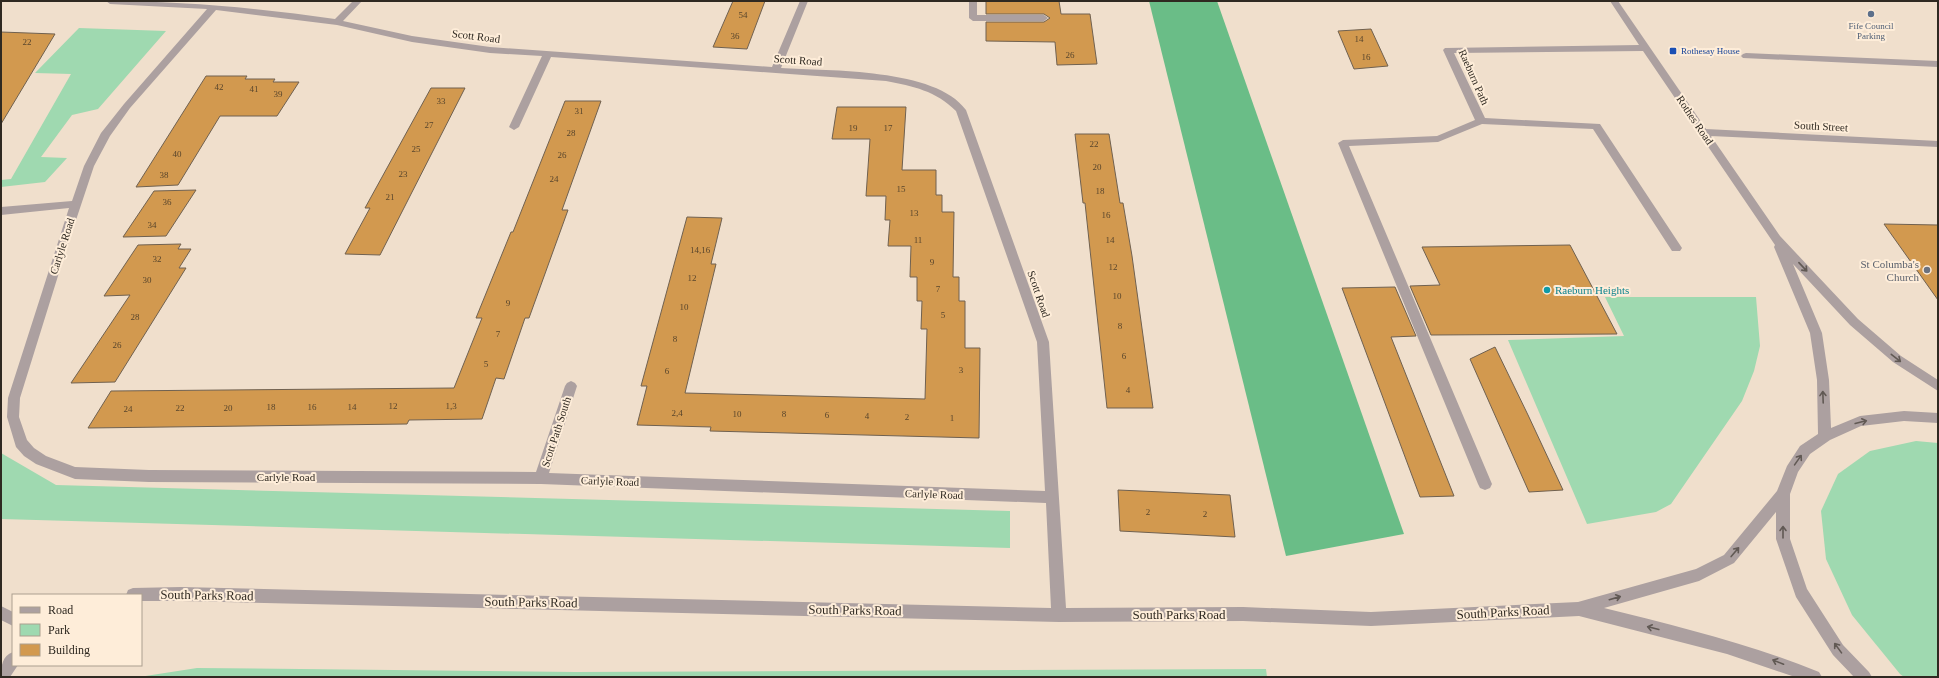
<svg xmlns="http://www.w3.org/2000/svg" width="1939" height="678" font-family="'Times New Roman',serif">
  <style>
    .green { fill: #9fd9b0 }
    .forest { fill: #6abd87 }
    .building { fill: #d2994f; stroke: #706150 }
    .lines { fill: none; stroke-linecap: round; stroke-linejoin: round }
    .minor { fill: #aca0a0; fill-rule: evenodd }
    .oneway { stroke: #615954 }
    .service-dot { fill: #5c6f8a; stroke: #feedd9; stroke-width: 1.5 }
    .transit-dot { fill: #1a4fb4; stroke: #feedd9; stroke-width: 1.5 }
    .worship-dot { fill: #6b7280; stroke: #feedd9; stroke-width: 1.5 }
    .culture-dot { fill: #0f9aa8; stroke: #feedd9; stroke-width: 1.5 }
    .labels { text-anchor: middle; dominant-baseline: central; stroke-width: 4; stroke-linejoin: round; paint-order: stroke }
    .number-label { font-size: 9px; fill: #58452c }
    .far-service-label { font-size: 9px; fill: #4e5e75; stroke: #feedd9 }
    .far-transit-label { font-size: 9px; fill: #164399; stroke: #feedd9; text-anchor: start }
    .street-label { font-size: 11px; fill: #2f2921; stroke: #feedd9 }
    .worship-label { font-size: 11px; fill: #5b616d; stroke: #feedd9; text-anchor: end }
    .culture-label { font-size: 11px; fill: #0d838f; stroke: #feedd9; text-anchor: start }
    .near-street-label { font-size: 13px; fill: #2f2921; stroke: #feedd9 }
  </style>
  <rect width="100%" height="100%" fill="#f0dfcc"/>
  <g class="green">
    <polygon points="79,28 166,31 98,109 72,115 41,157 67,158 45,182 1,187 1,180 11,179 71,74 35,73"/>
    <polygon points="1605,297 1756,297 1760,346 1754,371 1742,401 1671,504 1656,512 1587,524 1508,340 1624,336"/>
    <polygon points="1916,441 1938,443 1938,677 1904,677 1900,674 1852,615 1826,559 1821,511 1838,474 1870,451"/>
    <polygon points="1,453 56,485 1010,511 1010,548 1,519"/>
    <polygon points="197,668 575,672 1266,669 1267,677 139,677"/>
  </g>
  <polygon class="forest" points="1149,1 1217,1 1404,534 1286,556"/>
  <g class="building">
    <polygon points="733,1 765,1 747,49 713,47"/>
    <polygon points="986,1 1059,1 1061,14 1090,14 1097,64 1057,65 1055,42 986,41 986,22 1044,22 1050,18 1044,14 986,14"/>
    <polygon points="1371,29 1388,66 1354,69 1338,31"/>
    <polygon points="1,32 55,34 1,124"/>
    <polygon points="206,76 247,76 245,79 275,79 273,82 299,82 277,116 220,116 178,185 136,187"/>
    <polygon points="431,88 465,88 380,255 345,254 370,208 365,208"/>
    <polygon points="565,101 601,101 562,210 568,210 529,318 525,318 504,379 496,378 482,419 409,420 407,424 88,428 111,391 454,388 482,318 476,318 511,232 513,232"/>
    <polygon points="837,107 906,107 902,170 936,170 936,195 942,195 942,212 954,212 953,277 959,277 959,301 965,301 965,348 980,348 979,438 710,431 711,427 637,425 647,386 641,386 687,217 722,218 711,264 716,264 685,393 925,399 927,329 921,329 922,301 917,301 917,277 910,277 911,246 888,246 890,220 885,220 886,196 866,196 870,139 832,139"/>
    <polygon points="1075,134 1109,134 1120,203 1123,203 1132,256 1153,408 1107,408 1085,203 1083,203"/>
    <polygon points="196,190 166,236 123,237 154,191"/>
    <polygon points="1884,224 1938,225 1938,300"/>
    <polygon points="181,244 178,249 191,249 179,268 186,268 115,382 71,383 130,295 104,296 138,245"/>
    <polygon points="1570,245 1617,334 1431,335 1410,286 1440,285 1422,247"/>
    <polygon points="1395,287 1416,336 1391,337 1454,496 1420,497 1342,288"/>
    <polygon points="1495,347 1528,415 1563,490 1529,492 1470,359"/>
    <polygon points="1118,490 1230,495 1235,537 1120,531"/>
  </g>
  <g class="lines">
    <g class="minor">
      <path d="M106 1C183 1 259 8 335 19L353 1H362L343 21 412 36 490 47 772 67 800 1H808L781 68C829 71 936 68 966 110L1049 342 1066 608 1243 607 1371 612 1578 602 1696 569 1724 555 1777 491 1787 466 1800 446 1818 434 1817 380 1810 333 1774 247 1775 245 1643 51 1454 53 1485 118 1600 124 1682 248 1680 251H1672L1593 129 1482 124 1438 142 1349 146 1492 484 1490 488 1485 490 1480 488 1478 484 1338 143 1343 140 1437 136 1475 120 1443 50 1445 48 1639 45 1610 1H1618L1706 129 1938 141V147L1711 136 1780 236 1858 319 1901 356 1938 380V391L1893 362 1850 325 1793 264 1822 333 1829 380 1831 428 1860 416 1904 411 1938 413V423L1904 421 1861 426 1830 440 1810 454 1798 472 1790 494V539L1807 589 1843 645 1869 672 1872 677H1854L1833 655 1796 597 1776 539V512L1734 563 1699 581 1604 608C1677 626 1750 644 1819 672L1822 677H1795L1727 654 1579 616 1371 626 1243 621 1059 622 181 601H141V595H126L128 590 133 588 181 587 1051 608 1046 503 541 484 149 482 75 479 36 464 24 456 16 447 7 417 8 398 69 208 1 215V207L72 201 84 166 101 133 124 104 207 9 110 4ZM216 10 337 25 412 42 490 53 542 56 509 127 514 130 519 127 551 57 886 81C913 86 936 91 956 111L1037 342 1045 491 549 473 577 386 575 383 571 381 567 383 565 386 536 472 149 470 75 467 46 456 34 448 27 440 19 417 20 398 67 247 94 166 110 136 130 108Z"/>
      <polygon points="969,1 977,1 977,15 1044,15 1048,18 1044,21 973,21 969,18"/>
      <polygon points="1746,53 1938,61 1938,67 1743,58 1741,56 1743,54"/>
      <polygon points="1,606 13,612 13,626 1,620"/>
      <path d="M13 652V665H18L10 677H1C1 666 2 656 13 652Z"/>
    </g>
  </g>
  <defs><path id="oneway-shaft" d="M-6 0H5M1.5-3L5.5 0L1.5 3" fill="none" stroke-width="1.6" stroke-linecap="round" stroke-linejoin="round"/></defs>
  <g class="oneway">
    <use href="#oneway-shaft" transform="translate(1803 267) rotate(47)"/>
    <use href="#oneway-shaft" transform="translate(1896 358) rotate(38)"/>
    <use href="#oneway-shaft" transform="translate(1823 397) rotate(-92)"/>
    <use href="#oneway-shaft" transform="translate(1861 422) rotate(-14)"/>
    <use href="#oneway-shaft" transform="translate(1798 460) rotate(-55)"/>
    <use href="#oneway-shaft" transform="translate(1783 532) rotate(-90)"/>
    <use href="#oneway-shaft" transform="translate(1735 552) rotate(-50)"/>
    <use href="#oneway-shaft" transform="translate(1615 598) rotate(-16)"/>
    <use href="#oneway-shaft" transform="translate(1653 628) rotate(-166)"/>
    <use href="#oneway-shaft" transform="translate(1838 648) rotate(-126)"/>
    <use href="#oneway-shaft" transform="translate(1778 662) rotate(-158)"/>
  </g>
  <circle class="service-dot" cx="1871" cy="14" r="4"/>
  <rect class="transit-dot" x="1669" y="47" width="8" height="8" rx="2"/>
  <circle class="worship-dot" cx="1927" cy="270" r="4"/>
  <circle class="culture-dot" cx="1547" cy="290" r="4"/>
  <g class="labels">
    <g class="number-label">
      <text x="743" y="15">54</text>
      <text x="735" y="36">36</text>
      <text x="1359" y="39">14</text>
      <text x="27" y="42">22</text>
      <text x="1070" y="55">26</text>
      <text x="1366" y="57">16</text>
      <text x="219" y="87">42</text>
      <text x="254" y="89">41</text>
      <text x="278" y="94">39</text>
      <text x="441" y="101">33</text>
      <text x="579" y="111">31</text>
      <text x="429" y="125">27</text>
      <text x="853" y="128">19</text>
      <text x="888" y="128">17</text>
      <text x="571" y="133">28</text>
      <text x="1094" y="144">22</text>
      <text x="416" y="149">25</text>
      <text x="177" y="154">40</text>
      <text x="562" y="155">26</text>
      <text x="1097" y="167">20</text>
      <text x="403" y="174">23</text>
      <text x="164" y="175">38</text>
      <text x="554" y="179">24</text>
      <text x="901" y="189">15</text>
      <text x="1100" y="191">18</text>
      <text x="390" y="197">21</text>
      <text x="167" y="202">36</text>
      <text x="914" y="213">13</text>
      <text x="1106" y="215">16</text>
      <text x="152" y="225">34</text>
      <text x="918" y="240">11</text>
      <text x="1110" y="240">14</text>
      <text x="700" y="250">14,16</text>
      <text x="157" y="259">32</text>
      <text x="932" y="262">9</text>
      <text x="1113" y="267">12</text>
      <text x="692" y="278">12</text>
      <text x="147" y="280">30</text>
      <text x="938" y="289">7</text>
      <text x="1117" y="296">10</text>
      <text x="508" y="303">9</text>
      <text x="684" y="307">10</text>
      <text x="943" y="315">5</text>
      <text x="135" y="317">28</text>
      <text x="1120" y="326">8</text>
      <text x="498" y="334">7</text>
      <text x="675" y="339">8</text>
      <text x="117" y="345">26</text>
      <text x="1124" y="356">6</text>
      <text x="486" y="364">5</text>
      <text x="961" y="370">3</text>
      <text x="667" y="371">6</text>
      <text x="1128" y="390">4</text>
      <text x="393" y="406">12</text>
      <text x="451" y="406">1,3</text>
      <text x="271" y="407">18</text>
      <text x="312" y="407">16</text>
      <text x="352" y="407">14</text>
      <text x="180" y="408">22</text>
      <text x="228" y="408">20</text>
      <text x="128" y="409">24</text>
      <text x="677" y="413">2,4</text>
      <text x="737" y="414">10</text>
      <text x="784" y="414">8</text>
      <text x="827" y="415">6</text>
      <text x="867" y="416">4</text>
      <text x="907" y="417">2</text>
      <text x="952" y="418">1</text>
      <text x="1148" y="512">2</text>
      <text x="1205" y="514">2</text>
    </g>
    <g class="far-service-label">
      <text x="1871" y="26">Fife Council<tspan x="1871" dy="10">Parking</tspan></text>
    </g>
    <g class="far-transit-label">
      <text x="1681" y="51">Rothesay House</text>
    </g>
    <g class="street-label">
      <text transform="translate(476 36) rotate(7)">Scott Road</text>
      <text transform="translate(798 60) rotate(4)">Scott Road</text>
      <text transform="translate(1474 77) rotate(66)">Raeburn Path</text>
      <text transform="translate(1695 120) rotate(56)">Rothes Road</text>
      <text transform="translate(1821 126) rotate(3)">South Street</text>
      <text transform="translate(62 246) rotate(-72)">Carlyle Road</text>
      <text transform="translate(1039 294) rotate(71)">Scott Road</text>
      <text transform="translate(556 432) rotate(-72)">Scott Path South</text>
      <text x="286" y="477">Carlyle Road</text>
      <text transform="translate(610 481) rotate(2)">Carlyle Road</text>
      <text transform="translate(934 494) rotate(2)">Carlyle Road</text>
    </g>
    <g class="worship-label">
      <text x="1919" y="264">St Columba's<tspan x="1919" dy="13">Church</tspan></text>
    </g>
    <g class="culture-label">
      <text x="1555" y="290">Raeburn Heights</text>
    </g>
    <g class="near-street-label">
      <text transform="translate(207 595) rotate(1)">South Parks Road</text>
      <text transform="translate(531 602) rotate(1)">South Parks Road</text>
      <text transform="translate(855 610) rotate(1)">South Parks Road</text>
      <text transform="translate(1503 612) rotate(-3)">South Parks Road</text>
      <text x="1179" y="614">South Parks Road</text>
    </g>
  </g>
  <rect width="1939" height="678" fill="none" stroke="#2f2921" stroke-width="4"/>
  <rect x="12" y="594" width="130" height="72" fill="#feedd9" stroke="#ab9f8f"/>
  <rect x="20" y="607" width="20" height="6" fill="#aca0a0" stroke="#ab9f8f"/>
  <text x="48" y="614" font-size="12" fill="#2f2921">Road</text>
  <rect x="20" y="624" width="20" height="12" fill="#9fd9b0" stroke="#ab9f8f"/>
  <text x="48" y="634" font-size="12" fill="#2f2921">Park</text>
  <rect x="20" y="644" width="20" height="12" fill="#d2994f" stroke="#ab9f8f"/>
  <text x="48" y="654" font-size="12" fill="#2f2921">Building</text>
</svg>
